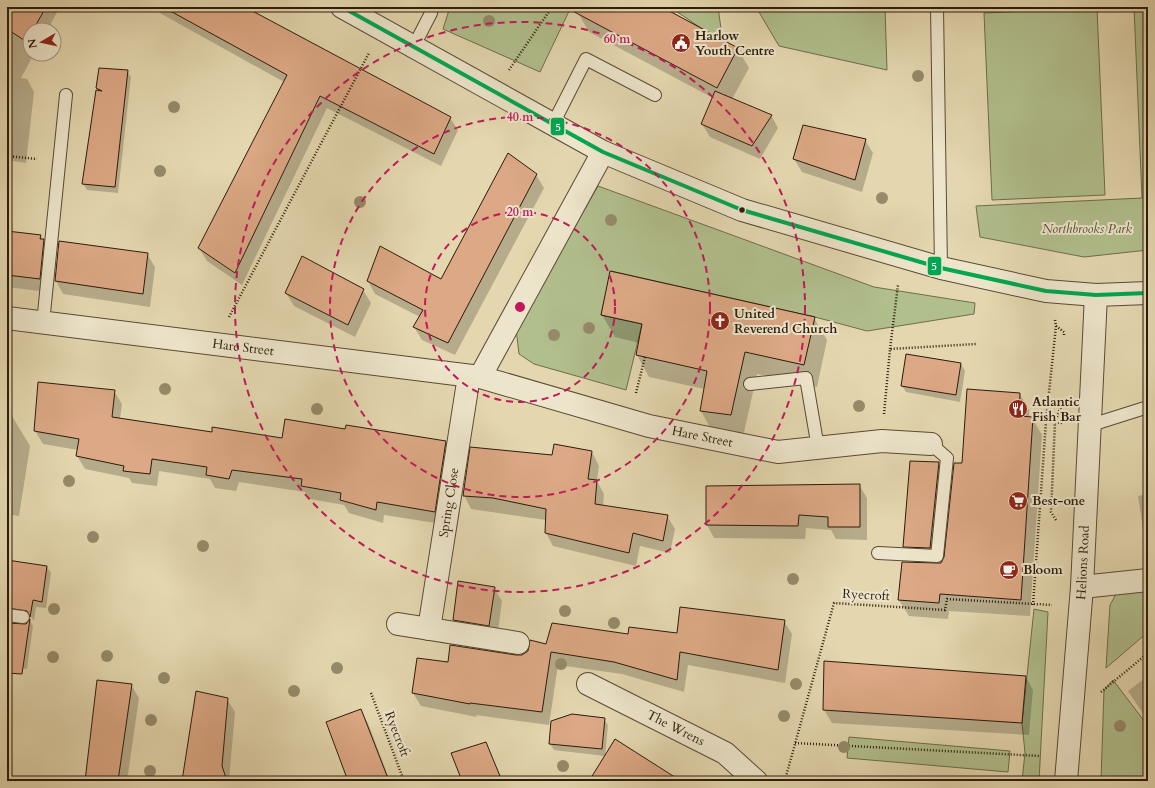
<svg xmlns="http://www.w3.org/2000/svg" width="1155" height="788" font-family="Cardo,serif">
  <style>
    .green { fill: #b1bf8d; stroke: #6e6d4c }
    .shadow { fill: #0003 }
    .building { fill: #dca885; stroke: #2c1b0b }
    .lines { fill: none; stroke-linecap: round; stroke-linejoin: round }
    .lane-casing { stroke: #5a4a34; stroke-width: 14 }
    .street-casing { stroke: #5a4a34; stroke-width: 24 }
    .path { stroke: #2c1b0b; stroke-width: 2.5; stroke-dasharray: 1 2; stroke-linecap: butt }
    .lane { stroke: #ede5cb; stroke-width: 12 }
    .street { stroke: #ede5cb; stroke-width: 22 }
    .bus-1-casing { stroke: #ede5cb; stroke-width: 7 }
    .bus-1 { stroke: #00a651; stroke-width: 4 }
    .tree { fill: #958b6a }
    .ring { fill: none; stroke: #c2185b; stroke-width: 2; stroke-dasharray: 7 5 }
    .bus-dot { fill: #2c1b0b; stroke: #ede5cb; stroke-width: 1.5 }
    .labels { text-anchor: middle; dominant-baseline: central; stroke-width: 4; stroke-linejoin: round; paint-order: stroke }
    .poi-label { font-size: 13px; font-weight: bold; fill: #2c1b0b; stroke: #ede5cb; text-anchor: start }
    .park-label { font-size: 13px; font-style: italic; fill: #544c32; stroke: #ede5cb }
    .street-label { font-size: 13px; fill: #2c1b0b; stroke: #ede5cb }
    .centre { fill: #c2185b; stroke: #ede5cb; stroke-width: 2 }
    .ring-label { font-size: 12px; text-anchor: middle; font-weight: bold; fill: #c2185b; stroke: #ede5cb; stroke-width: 4; stroke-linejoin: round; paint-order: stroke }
    .line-badge { stroke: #ede5cb; stroke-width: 1.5 }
    .badge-label { font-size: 11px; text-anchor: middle; font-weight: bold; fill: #fff }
  </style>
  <rect width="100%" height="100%" fill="#e4d7af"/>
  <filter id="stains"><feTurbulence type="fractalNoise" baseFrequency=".005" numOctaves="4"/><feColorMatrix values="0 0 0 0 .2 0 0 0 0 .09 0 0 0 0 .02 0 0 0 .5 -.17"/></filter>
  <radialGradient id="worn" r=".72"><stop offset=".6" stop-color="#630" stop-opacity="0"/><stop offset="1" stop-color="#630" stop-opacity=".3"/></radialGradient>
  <g class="green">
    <polygon points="450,7 571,7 540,72 443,29"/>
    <polygon points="670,7 718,7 723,43"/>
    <polygon points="756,7 885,7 887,70 779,46"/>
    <polygon points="1134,7 1148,7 1148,250 1084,257 980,237 976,206 1142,198"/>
    <polygon points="1097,8 1105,195 992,200 984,13"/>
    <polygon points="598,186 874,287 975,303 974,314 867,331 815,317 611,271 601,315 642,324 626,390 534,364 519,354 516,329"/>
    <polygon points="1148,588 1148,632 1106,668 1110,605 1116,594"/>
    <polygon points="1034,609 1048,612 1039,781 1022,781 1025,753 1022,723"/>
    <polygon points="1113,680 1148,726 1148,781 1101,781 1104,690"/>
    <polygon points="849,737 1010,751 1008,772 847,758"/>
  </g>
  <g class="shadow">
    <polygon points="11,7 60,7 47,30 30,30 30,54 34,54 21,78 27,79 34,92 26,163 7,160 7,14"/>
    <polygon points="149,7 242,7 450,118 458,130 441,166 327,108 242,285 207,261 199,248 284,82"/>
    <polygon points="581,7 660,7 738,49 749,68 732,99 771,115 778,128 760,159 710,137 702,124 713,98 589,32 578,13"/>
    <polygon points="100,69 127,71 131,77 118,193 87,190 83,184"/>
    <polygon points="865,140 873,153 862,192 802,172 794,159"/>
    <polygon points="536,175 544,188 455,355 422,340 414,327 420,317 375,294 368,281 441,280"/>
    <polygon points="7,232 40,236 43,240 51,254 47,292 7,287"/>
    <polygon points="147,254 155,267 150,307 63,294 56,281"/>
    <polygon points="363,290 371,303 355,337 294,306 286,293"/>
    <polygon points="602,315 814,318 827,340 817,387 757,374 743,437 713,433 701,411 705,389 649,377 637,355 639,343 615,337"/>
    <polygon points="907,355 961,364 965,371 960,402 906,392 902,386"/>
    <polygon points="114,391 122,404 120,419 213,433 282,439 346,430 445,442 453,455 442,524 384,515 383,523 349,513 344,505 310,499 305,492 239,482 236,491 215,488 210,479 159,471 157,486 132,483 129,478 85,469 77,456 78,450 43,444 35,431"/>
    <polygon points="1020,394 1029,410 1029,418 1032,418 1042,435 1030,616 949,611 948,619 909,616 899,600 941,563 945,557 963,464"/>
    <polygon points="7,415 12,416 30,446 19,516 7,514"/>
    <polygon points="592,452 599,466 597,481 604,494 603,506 667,516 675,529 670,553 640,546 636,566 553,546 546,533 546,520 471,509 464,495 553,456"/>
    <polygon points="938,463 942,470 934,554 908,553 904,547"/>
    <polygon points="859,485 867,498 867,540 836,539 831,530 806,528 805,539 714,538 707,525"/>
    <polygon points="1148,494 1148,542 1144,535 1138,496"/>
    <polygon points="7,561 47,567 51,573 46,608 36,607 34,621 31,617 12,614 7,615"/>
    <polygon points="494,588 502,601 497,639 462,633 454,620"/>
    <polygon points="30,620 33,626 27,669 7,666 7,624 26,625"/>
    <polygon points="784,621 792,634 785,683 688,665 684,692 622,674 558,665 549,725 476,715 477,717 421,706 413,693 449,663 522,656 547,645 629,635 678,634"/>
    <polygon points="825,662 1026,677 1033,690 1029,735 832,723 824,710"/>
    <polygon points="1148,676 1148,721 1128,691"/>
    <polygon points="131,685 139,698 127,781 86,781"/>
    <polygon points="227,699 235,712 229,781 191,781"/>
    <polygon points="360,710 368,723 390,781 349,781"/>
    <polygon points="604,719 608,725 605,756 554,750 550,744"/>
    <polygon points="485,743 503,781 463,781"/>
  </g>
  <g class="building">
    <polygon points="7,7 46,7 33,30 30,30 30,36 27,42 7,29"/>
    <polygon points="163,7 245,7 451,117 434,154 320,96 235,273 198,248 287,75"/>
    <polygon points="565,7 662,7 738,48 717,88"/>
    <polygon points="99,68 128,70 115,187 82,184 96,90 102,91 96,88"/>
    <polygon points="715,91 772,115 752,146 701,124"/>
    <polygon points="803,125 866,139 855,180 793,159"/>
    <polygon points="508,153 537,174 448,343 413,327 423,310 367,281 380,246 441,279"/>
    <polygon points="7,231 41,235 40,239 44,239 40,279 7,275"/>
    <polygon points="59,241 148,253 143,294 55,281"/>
    <polygon points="302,256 364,289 348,325 285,293"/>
    <polygon points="610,271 815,317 804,365 745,352 731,415 700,411 707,371 636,355 642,324 601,315"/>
    <polygon points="906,354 961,363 956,395 901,386"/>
    <polygon points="38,382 115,390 112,417 212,432 212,427 282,438 285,419 345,429 346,425 446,441 435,512 377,502 376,510 340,500 341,493 301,486 302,479 232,470 229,479 206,475 207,467 152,459 150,474 123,471 124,466 76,456 79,439 34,431"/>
    <polygon points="967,389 1020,393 1019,416 1033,417 1021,600 940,594 939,603 898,600 902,562 937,563 941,563 944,557 954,463 962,463"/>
    <polygon points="554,444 592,451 588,479 597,480 595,504 668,515 663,541 633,533 629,553 545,533 546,509 493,498 463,496 470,447 552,455"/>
    <polygon points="910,461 939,462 930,548 903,547"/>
    <polygon points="860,484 860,527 828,527 828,517 799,515 798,526 706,525 706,486"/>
    <polygon points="7,560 47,566 42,602 33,600 30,617 27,611 7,608"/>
    <polygon points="458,581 495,587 489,626 453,620"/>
    <polygon points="680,607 785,620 778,670 680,652 677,680 614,662 551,652 542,712 470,703 470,704 412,693 417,658 448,662 450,645 516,655 522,655 528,651 530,640 546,644 552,623 628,634 629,627 677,633"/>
    <polygon points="30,619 22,674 7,673 7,623 26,624"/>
    <polygon points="824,661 1026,676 1022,723 823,710"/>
    <polygon points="97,680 132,684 118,781 85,781"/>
    <polygon points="196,691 228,698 222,766 227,781 182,781"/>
    <polygon points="361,709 389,781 348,781 326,722"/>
    <polygon points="572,714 605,718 602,749 549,744 551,721"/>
    <polygon points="615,739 681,781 589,781"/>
    <polygon points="486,742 502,781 462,781 451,753"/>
  </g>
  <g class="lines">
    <g class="lane-casing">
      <g id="lane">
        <polyline points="937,7 941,268"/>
        <polyline points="414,46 431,13 432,7"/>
        <polyline points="553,124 586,59 655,95"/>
        <polyline points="43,323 66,95"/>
        <polyline points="750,384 806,378 818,448"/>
        <polyline points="1091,425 1148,407"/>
        <polyline points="878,553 937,556 947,458 931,444"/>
        <polyline points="7,615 23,617"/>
      </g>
    </g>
    <g class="street-casing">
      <g id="street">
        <polyline points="342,7 603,152 742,210 941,268 1046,291 1096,295 1148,293"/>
        <path id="s1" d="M7 318 480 377 649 426 778 452 882 441 931 444"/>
        <polyline points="480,377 603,152"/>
        <polyline points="1082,587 1148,580"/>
        <polyline points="398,624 518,643"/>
        <path id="s2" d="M429 629 469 376"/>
        <path id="s3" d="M588 684 725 753 756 781"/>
        <path id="s4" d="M1066 781 1082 587 1096 295"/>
      </g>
    </g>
    <g class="path">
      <polyline points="509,70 552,7"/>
      <polyline points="7,156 37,159"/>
      <polyline points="229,317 369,53"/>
      <polyline points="1056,326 1064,332 1064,337"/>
      <polyline points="890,349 898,285"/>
      <polyline points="636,393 645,357"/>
      <polyline points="884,414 890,349 976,344"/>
      <polyline points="1046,421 1062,423"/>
      <polyline points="1056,520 1051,512 1055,422 1062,404"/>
      <polyline points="1033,605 1046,421 1056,326 1055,320"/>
      <polyline points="1101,692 1148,653"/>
      <polyline points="371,693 404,781"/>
      <polyline points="795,743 1040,756"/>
      <polyline points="785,780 834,603 945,610 947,599 1052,605"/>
    </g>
    <use href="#lane" class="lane"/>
    <use href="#street" class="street"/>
    <g class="bus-1-casing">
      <polyline id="bus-1" points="342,7 603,152 742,210 941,268 1046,291 1096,295 1148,293"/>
    </g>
    <use href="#bus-1" class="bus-1"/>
  </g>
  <g class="tree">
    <circle cx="489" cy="21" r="6"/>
    <circle cx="918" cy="76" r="6"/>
    <circle cx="174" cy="107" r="6"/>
    <circle cx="160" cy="171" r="6"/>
    <circle cx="882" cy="198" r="6"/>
    <circle cx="360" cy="202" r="6"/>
    <circle cx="611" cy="220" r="6"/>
    <circle cx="589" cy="328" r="6"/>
    <circle cx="554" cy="335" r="6"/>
    <circle cx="165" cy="389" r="6"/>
    <circle cx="859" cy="406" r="6"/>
    <circle cx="317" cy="409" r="6"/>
    <circle cx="69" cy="481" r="6"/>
    <circle cx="93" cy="537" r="6"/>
    <circle cx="203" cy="546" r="6"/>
    <circle cx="793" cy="579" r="6"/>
    <circle cx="54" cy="609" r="6"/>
    <circle cx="565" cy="611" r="6"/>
    <circle cx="614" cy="623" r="6"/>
    <circle cx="107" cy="656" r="6"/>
    <circle cx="53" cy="657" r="6"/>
    <circle cx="561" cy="664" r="6"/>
    <circle cx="337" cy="668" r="6"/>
    <circle cx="164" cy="678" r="6"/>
    <circle cx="796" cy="684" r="6"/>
    <circle cx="294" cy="691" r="6"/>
    <circle cx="784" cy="716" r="6"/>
    <circle cx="151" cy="720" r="6"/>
    <circle cx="1120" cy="726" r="6"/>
    <circle cx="844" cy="747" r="6"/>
    <circle cx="563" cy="766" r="6"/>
    <circle cx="150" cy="771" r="6"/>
  </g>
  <g class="ring">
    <circle cx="520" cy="307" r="95"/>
    <circle cx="520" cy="307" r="190"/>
    <circle cx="520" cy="307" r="285"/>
  </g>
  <defs>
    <g id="civic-disc" transform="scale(1)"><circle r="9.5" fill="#8f2418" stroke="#ede5cb"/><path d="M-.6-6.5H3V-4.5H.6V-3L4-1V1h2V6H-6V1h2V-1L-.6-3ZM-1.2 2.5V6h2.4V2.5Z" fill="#fff"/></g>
    <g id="church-disc" transform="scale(1)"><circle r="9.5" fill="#8f2418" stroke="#ede5cb"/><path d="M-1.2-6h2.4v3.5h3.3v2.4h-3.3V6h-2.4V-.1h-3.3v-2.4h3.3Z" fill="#fff"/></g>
    <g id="restaurant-disc" transform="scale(1)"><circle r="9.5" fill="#8f2418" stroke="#ede5cb"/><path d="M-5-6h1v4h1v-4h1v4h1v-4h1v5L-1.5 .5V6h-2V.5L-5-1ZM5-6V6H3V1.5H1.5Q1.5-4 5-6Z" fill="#fff"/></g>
    <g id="supermarket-disc" transform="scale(1)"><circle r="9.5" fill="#8f2418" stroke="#ede5cb"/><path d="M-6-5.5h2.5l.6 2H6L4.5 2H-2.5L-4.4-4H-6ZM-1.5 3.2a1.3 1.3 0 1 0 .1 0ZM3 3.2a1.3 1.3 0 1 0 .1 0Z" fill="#fff"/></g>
    <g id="cafe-disc" transform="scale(1)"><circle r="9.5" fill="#8f2418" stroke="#ede5cb"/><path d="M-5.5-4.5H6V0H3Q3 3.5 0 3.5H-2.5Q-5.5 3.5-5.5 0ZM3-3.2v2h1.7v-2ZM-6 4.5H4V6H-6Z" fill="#fff"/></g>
  </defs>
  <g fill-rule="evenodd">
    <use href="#civic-disc" x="681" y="43"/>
    <use href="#church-disc" x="720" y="321"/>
    <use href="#restaurant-disc" x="1018" y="409"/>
    <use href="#supermarket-disc" x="1018" y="501"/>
    <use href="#cafe-disc" x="1009" y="570"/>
  </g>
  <circle class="bus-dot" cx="742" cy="210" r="3.5"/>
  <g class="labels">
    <g class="poi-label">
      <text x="695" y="36">Harlow<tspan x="695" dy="15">Youth Centre</tspan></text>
      <text x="734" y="314">United<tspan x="734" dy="15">Reverend Church</tspan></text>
      <text x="1032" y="402">Atlantic<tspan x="1032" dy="15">Fish Bar</tspan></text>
      <text x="1032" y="501">Best-one</text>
      <text x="1023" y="570">Bloom</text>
    </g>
    <g class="park-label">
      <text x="1087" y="229">Northbrooks Park</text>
    </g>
    <g class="street-label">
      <text stroke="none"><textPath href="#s1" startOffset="238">Hare Street</textPath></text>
      <text stroke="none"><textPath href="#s1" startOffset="707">Hare Street</textPath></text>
      <text stroke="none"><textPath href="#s2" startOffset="128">Spring Close</textPath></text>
      <text stroke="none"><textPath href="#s4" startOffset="219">Helions Road</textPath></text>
      <text transform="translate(866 595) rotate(3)">Ryecroft</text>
      <text stroke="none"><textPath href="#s3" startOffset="98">The Wrens</textPath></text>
      <text transform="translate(397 734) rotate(69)">Ryecroft</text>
    </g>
  </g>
  <circle cx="520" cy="307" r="6" class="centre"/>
  <g class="ring-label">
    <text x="617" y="43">60 m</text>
    <text x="520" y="121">40 m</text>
    <text x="520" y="216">20 m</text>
  </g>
  <g class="line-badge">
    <rect x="550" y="117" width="15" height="19" rx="4" fill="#00a651"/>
    <rect x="927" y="256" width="15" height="20" rx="4" fill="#00a651"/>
  </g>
  <g class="badge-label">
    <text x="558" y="131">5</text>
    <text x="934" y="270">5</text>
  </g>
  <rect width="1155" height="788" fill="none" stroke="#e4d7af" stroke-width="24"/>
  <rect x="8" y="8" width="1139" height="772" fill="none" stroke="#2c1b0b" stroke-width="2"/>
  <rect x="12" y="12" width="1131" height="764" fill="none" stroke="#2c1b0b"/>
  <g transform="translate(42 42) rotate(261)"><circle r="19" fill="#ede5cb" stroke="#a0947e"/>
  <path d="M0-3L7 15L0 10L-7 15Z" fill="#8f2418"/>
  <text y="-6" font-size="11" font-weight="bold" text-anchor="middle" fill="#2c1b0b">N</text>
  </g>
  <rect width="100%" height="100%" filter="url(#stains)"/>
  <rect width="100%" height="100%" fill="url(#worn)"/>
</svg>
